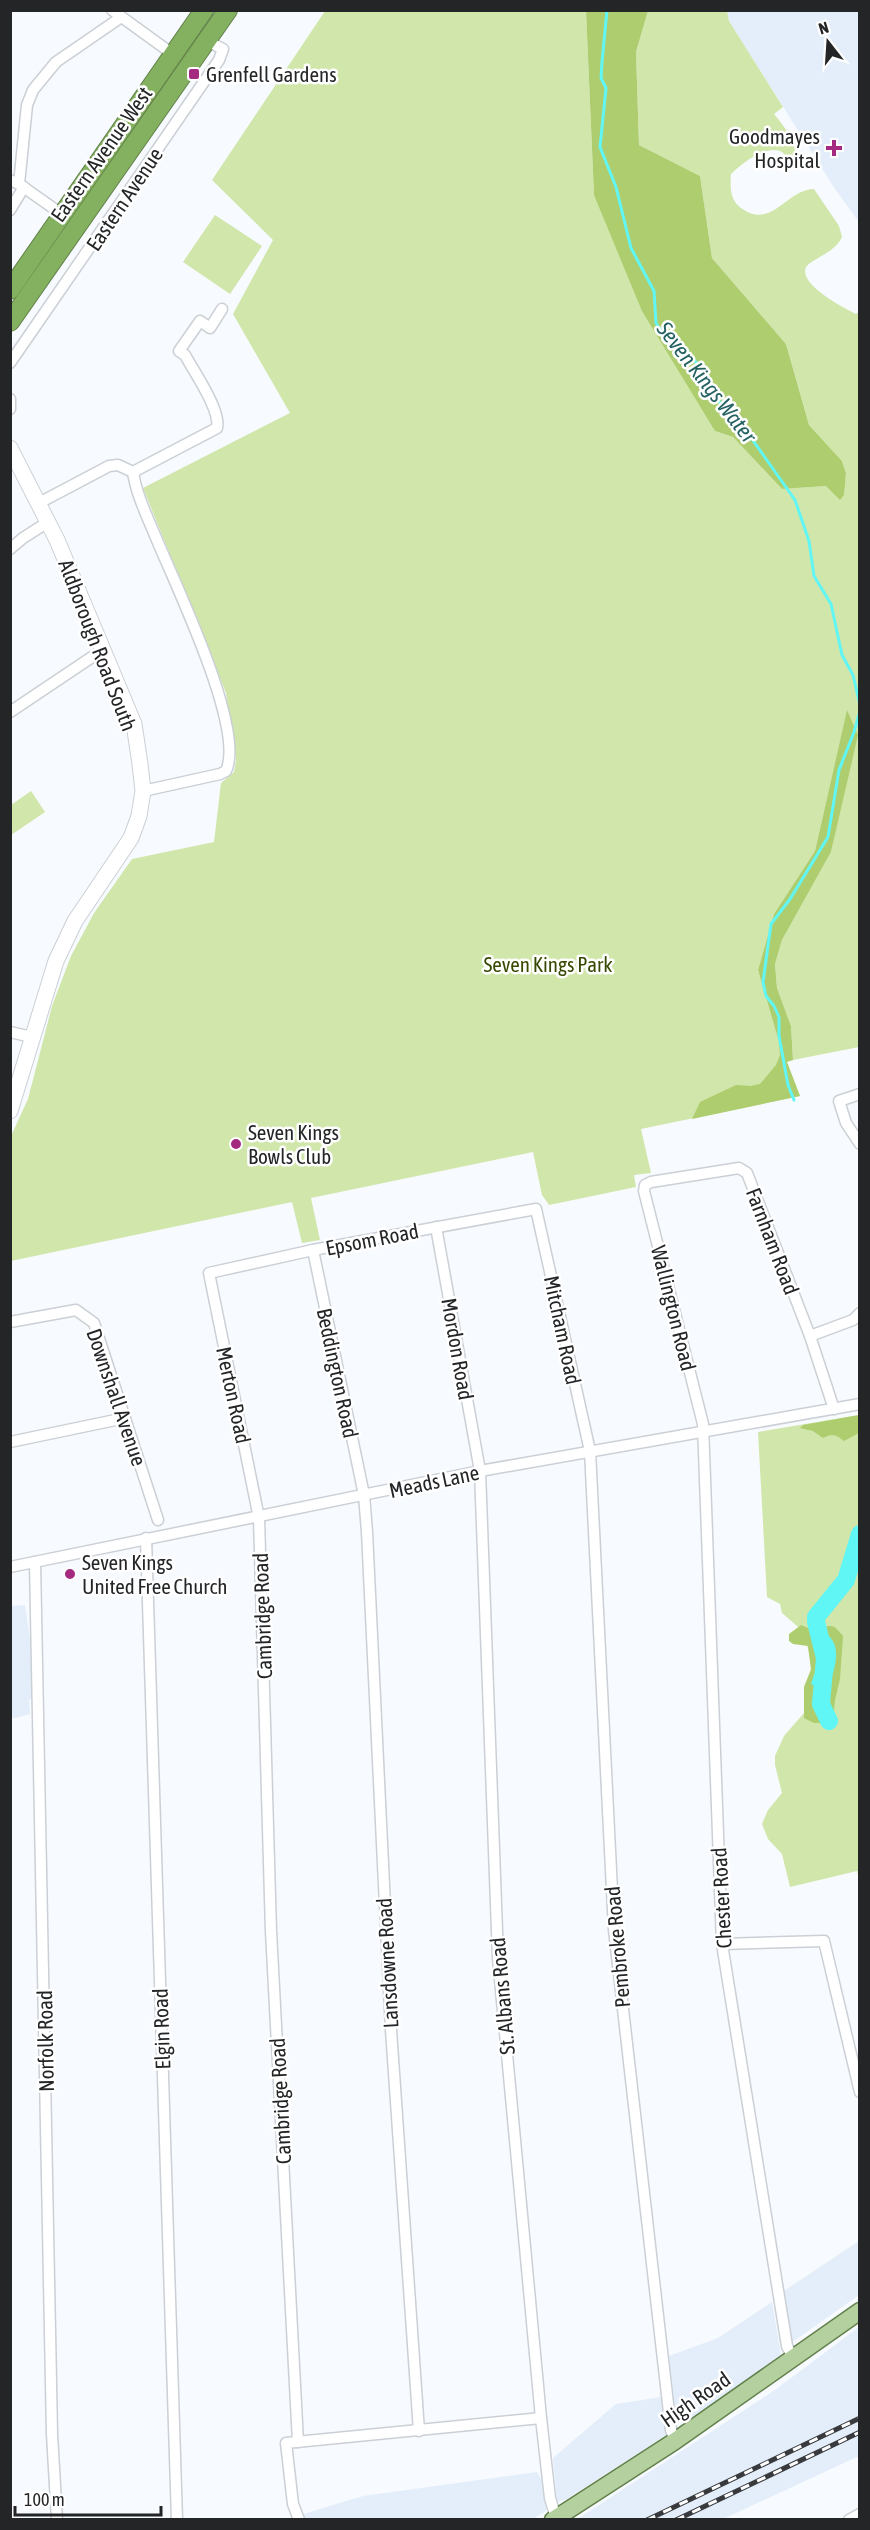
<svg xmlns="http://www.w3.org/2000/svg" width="870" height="2530" font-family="'Asap Condensed',sans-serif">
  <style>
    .built { fill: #e3eefa }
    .green { fill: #d1e6aa }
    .forest { fill: #aecd6e }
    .water { fill: #60f6f6 }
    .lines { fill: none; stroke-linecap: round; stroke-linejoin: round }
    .stream { stroke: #60f6f6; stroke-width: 3 }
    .river { stroke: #60f6f6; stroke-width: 18 }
    .street-casing { stroke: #cbd0d6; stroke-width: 13 }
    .secondary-casing { stroke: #cbd0d6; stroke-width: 17 }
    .primary-casing { stroke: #62804b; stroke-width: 19 }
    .highway-casing { stroke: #62804b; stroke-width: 20 }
    .street { stroke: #fff; stroke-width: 10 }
    .secondary { stroke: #fff; stroke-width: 15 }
    .primary { stroke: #b5d09f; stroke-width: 16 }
    .highway { stroke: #84b15f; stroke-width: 18 }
    .rail-casing { stroke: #383a3d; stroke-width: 5 }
    .rail { stroke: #fff; stroke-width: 3; stroke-dasharray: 9; stroke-linecap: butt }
    .poi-dot { fill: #a42a7f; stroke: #fff; stroke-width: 2 }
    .labels { text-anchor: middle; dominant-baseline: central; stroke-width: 5; stroke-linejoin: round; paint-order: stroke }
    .poi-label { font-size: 21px; fill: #232527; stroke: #fff; text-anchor: start }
    .street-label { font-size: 21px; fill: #232527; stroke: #fff }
    .park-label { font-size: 21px; fill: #374900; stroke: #fff }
    .water-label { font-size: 22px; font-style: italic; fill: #246161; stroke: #fff }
  </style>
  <rect width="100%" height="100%" fill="#f7fafe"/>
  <g class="built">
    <polygon points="727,11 859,11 859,222 835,189 729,21"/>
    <polygon points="10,1581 12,1606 25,1605 38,1695 29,1700 30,1714 11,1719"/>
    <polygon points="859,2241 859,2295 791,2343 784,2291"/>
    <polygon points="772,2302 781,2355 687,2422 676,2423 669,2356 718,2338"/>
    <polygon points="859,2327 859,2456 723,2519 576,2520 775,2390"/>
    <polygon points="662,2397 666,2435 567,2499 557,2502 553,2458 616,2404"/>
    <polygon points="537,2472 543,2482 546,2511 531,2520 287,2519 363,2496"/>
  </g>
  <g class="green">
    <path d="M325 11H586L594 195 715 431 733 437 782 489 826 486 844 495 846 473 842 461 809 425 786 344 712 258 700 176 639 145 636 52 648 11H727L729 21 783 107 774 114C786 128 795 141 797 159L792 161C788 158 784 153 780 151 765 145 740 165 731 174 730 189 730 202 744 210 772 228 788 189 814 189L839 226 842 237C835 251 823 254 810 263 788 279 845 309 856 314L859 312V1047L793 1060 791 1026 777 988 775 964 782 940 831 852 847 779V711L815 851 774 914 758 970 779 1042 800 1096 641 1129 651 1173 634 1175 636 1187 549 1205 542 1195 533 1152 311 1198 320 1240 302 1243 292 1202 11 1261V1136L28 1099 52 1006 71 956 94 913 132 859 214 842 221 783 234 772 236 760 226 693 143 488 290 413 233 314 273 240 212 180Z"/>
    <polygon points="215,215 262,246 230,294 183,262"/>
    <polygon points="31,791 45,812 11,835 11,805"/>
    <polygon points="859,1415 859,1878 857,1871 790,1887 782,1854 768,1839 762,1824 768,1810 782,1793 775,1765 775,1756 784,1736 804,1713 804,1687 812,1666 804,1632 782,1613 780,1604 767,1597 758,1432"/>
  </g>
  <g class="forest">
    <polygon points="586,11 648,11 636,52 639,145 700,176 712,258 786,344 809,425 842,461 846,473 845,485 844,495 840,500 826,486 782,489 733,437 715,431 642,311 594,195"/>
    <polygon points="847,710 858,735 831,852 782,940 775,964 777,988 791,1026 793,1060 787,1062 800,1096 692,1119 700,1102 736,1085 751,1086 760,1084 776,1065 780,1055 779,1042 758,970 774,914 815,851"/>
    <path d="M859 1415V1433L844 1441C836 1434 832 1433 823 1438L813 1431 800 1428 803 1425Z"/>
    <path d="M801 1625C806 1627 811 1630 816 1629 833 1626 831 1622 843 1636L840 1679 835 1700 833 1723H814L804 1718V1687L811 1670 808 1646 793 1644 789 1641V1634Z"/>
  </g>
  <path class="water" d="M825 1633C842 1644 836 1666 830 1682L816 1687 811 1684 819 1660 816 1637Z"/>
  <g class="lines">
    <g class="stream">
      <polyline points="607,10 602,62 601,78 606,88 600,147 616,187 631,248 654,291 656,323 659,328 682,344 704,373 725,412 747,432 795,500 809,541 814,576 831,604 842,655 853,675 860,705"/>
      <polyline points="794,1100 788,1085 779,1036 779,1017 774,1006 766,996 763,982 771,924 790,899 828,837 839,770 854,732 860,711"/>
    </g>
    <polyline class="river" points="829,1721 821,1704 825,1658 816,1622 816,1617 846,1580 860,1534"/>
    <g class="street-casing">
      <g id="street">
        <polyline points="112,10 174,55"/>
        <polyline points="10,180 19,184 63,215"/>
        <polyline points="19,184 27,105 33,90 56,62 120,18"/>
        <polyline points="10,210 24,187"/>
        <polyline points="10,363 219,60 223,49 213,44 206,43"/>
        <polyline points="10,399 10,409"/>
        <path d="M133 472C136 493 146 514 154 533 173 580 246 728 226 771L220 774 143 791"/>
        <path d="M133 472 217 428C221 410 194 372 185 355L179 351 200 321 210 328 222 309"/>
        <polyline points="39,503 109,466 118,465 133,472"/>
        <polyline points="10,549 23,538 48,522"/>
        <polyline points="10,712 104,649"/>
        <polyline points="10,1032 32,1037"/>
        <polyline points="860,1094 839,1101 846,1123 860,1144"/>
        <polyline points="436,1227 480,1471 498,1958 541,2418 550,2498 556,2518"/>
        <polyline points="313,1250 364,1495 367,1532 391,2030 419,2431"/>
        <polyline points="10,1322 76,1310 94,1323 158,1520"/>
        <polyline points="810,1336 853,1320 860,1313"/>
        <polyline points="10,1442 125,1418"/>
        <polyline points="146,1538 177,2520"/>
        <polyline points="35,1562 52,2434 57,2520"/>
        <polyline points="10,1567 480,1471 860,1404"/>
        <polyline points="722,1944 824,1941 860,2092"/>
        <polyline points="793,2358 787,2346 722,1944 703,1424 644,1191 645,1185 651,1182 739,1168 747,1173 810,1336 834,1409"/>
        <polyline points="298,2442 271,1931 259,1518 209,1273 313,1250 536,1209 590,1451 614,1930 671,2430 675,2441"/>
        <polyline points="299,2520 293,2504 286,2443 541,2418"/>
        <polyline points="849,2520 860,2514"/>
      </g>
    </g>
    <g class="secondary-casing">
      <polyline id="secondary" points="10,448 57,540 126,705 134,724 140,764 143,791 139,816 131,838 75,921 56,961 10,1111"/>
    </g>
    <g class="primary-casing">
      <polyline id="primary" points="553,2520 675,2441 860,2311"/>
    </g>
    <g class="highway-casing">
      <g id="highway">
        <polyline points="10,290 204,10"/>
        <polyline points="10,322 228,10"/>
      </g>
    </g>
    <use href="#street" class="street"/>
    <use href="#secondary" class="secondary"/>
    <use href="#primary" class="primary"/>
    <use href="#highway" class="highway"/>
    <g class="rail-casing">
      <g id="rail">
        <polyline points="647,2520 860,2418"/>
        <polyline points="676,2520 860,2432"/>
      </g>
    </g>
    <use href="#rail" class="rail"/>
  </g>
  <g class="poi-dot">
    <rect x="188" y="68" width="12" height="12" rx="3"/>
    <path d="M831 139h6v6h6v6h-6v6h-6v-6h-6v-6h6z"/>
    <circle cx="236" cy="1144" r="6"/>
    <circle cx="70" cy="1574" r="6"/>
  </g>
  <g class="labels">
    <g class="poi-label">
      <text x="206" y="74">Grenfell Gardens</text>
      <text x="820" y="136" text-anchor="end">Goodmayes<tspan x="820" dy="24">Hospital</tspan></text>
      <text x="248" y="1132">Seven Kings<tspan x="248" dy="24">Bowls Club</tspan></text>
      <text x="82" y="1562">Seven Kings<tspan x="82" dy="24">United Free Church</tspan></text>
    </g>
    <g class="street-label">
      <text transform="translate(101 154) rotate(-55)">Eastern Avenue West</text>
      <text transform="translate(124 199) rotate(-56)">Eastern Avenue</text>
      <text transform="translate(98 645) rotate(69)">Aldborough Road South</text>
      <text transform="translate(372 1239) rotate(-11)">Epsom Road</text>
      <text transform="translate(773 1241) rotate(69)">Farnham Road</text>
      <text transform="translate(674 1308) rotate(76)">Wallington Road</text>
      <text transform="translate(563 1330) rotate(78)">Mitcham Road</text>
      <text transform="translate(458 1349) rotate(80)">Mordon Road</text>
      <text transform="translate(338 1373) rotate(78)">Beddington Road</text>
      <text transform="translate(234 1395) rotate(78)">Merton Road</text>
      <text transform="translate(117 1397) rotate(71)">Downshall Avenue</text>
      <text transform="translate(434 1481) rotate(-12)">Meads Lane</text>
      <text transform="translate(262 1616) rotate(-92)">Cambridge Road</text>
      <text transform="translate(721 1898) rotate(-93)">Chester Road</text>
      <text transform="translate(617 1947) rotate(-95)">Pembroke Road</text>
      <text transform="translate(387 1963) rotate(-93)">Lansdowne Road</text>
      <text transform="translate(502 1996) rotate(-95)">St. Albans Road</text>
      <text transform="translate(161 2029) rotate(-92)">Elgin Road</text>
      <text transform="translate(45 2041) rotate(-91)">Norfolk Road</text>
      <text transform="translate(280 2101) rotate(-93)">Cambridge Road</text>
      <text transform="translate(695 2399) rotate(-35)">High Road</text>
    </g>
    <g class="park-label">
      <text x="548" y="964">Seven Kings Park</text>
    </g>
    <g class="water-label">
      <text transform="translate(707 382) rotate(52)">Seven Kings Water</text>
    </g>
  </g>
  <rect width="870" height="2530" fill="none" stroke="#232527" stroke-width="24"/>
  <g transform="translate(828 42) rotate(343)" stroke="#ffffff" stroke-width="4.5" paint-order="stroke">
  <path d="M0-4.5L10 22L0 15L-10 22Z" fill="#232527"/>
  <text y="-9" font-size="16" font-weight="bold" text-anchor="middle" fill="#232527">N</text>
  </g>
  <path d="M15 2506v9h146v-9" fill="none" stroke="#232527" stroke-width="3"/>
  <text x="24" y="2506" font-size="18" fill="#232527" stroke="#ffffff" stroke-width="4.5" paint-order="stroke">100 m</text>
</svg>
